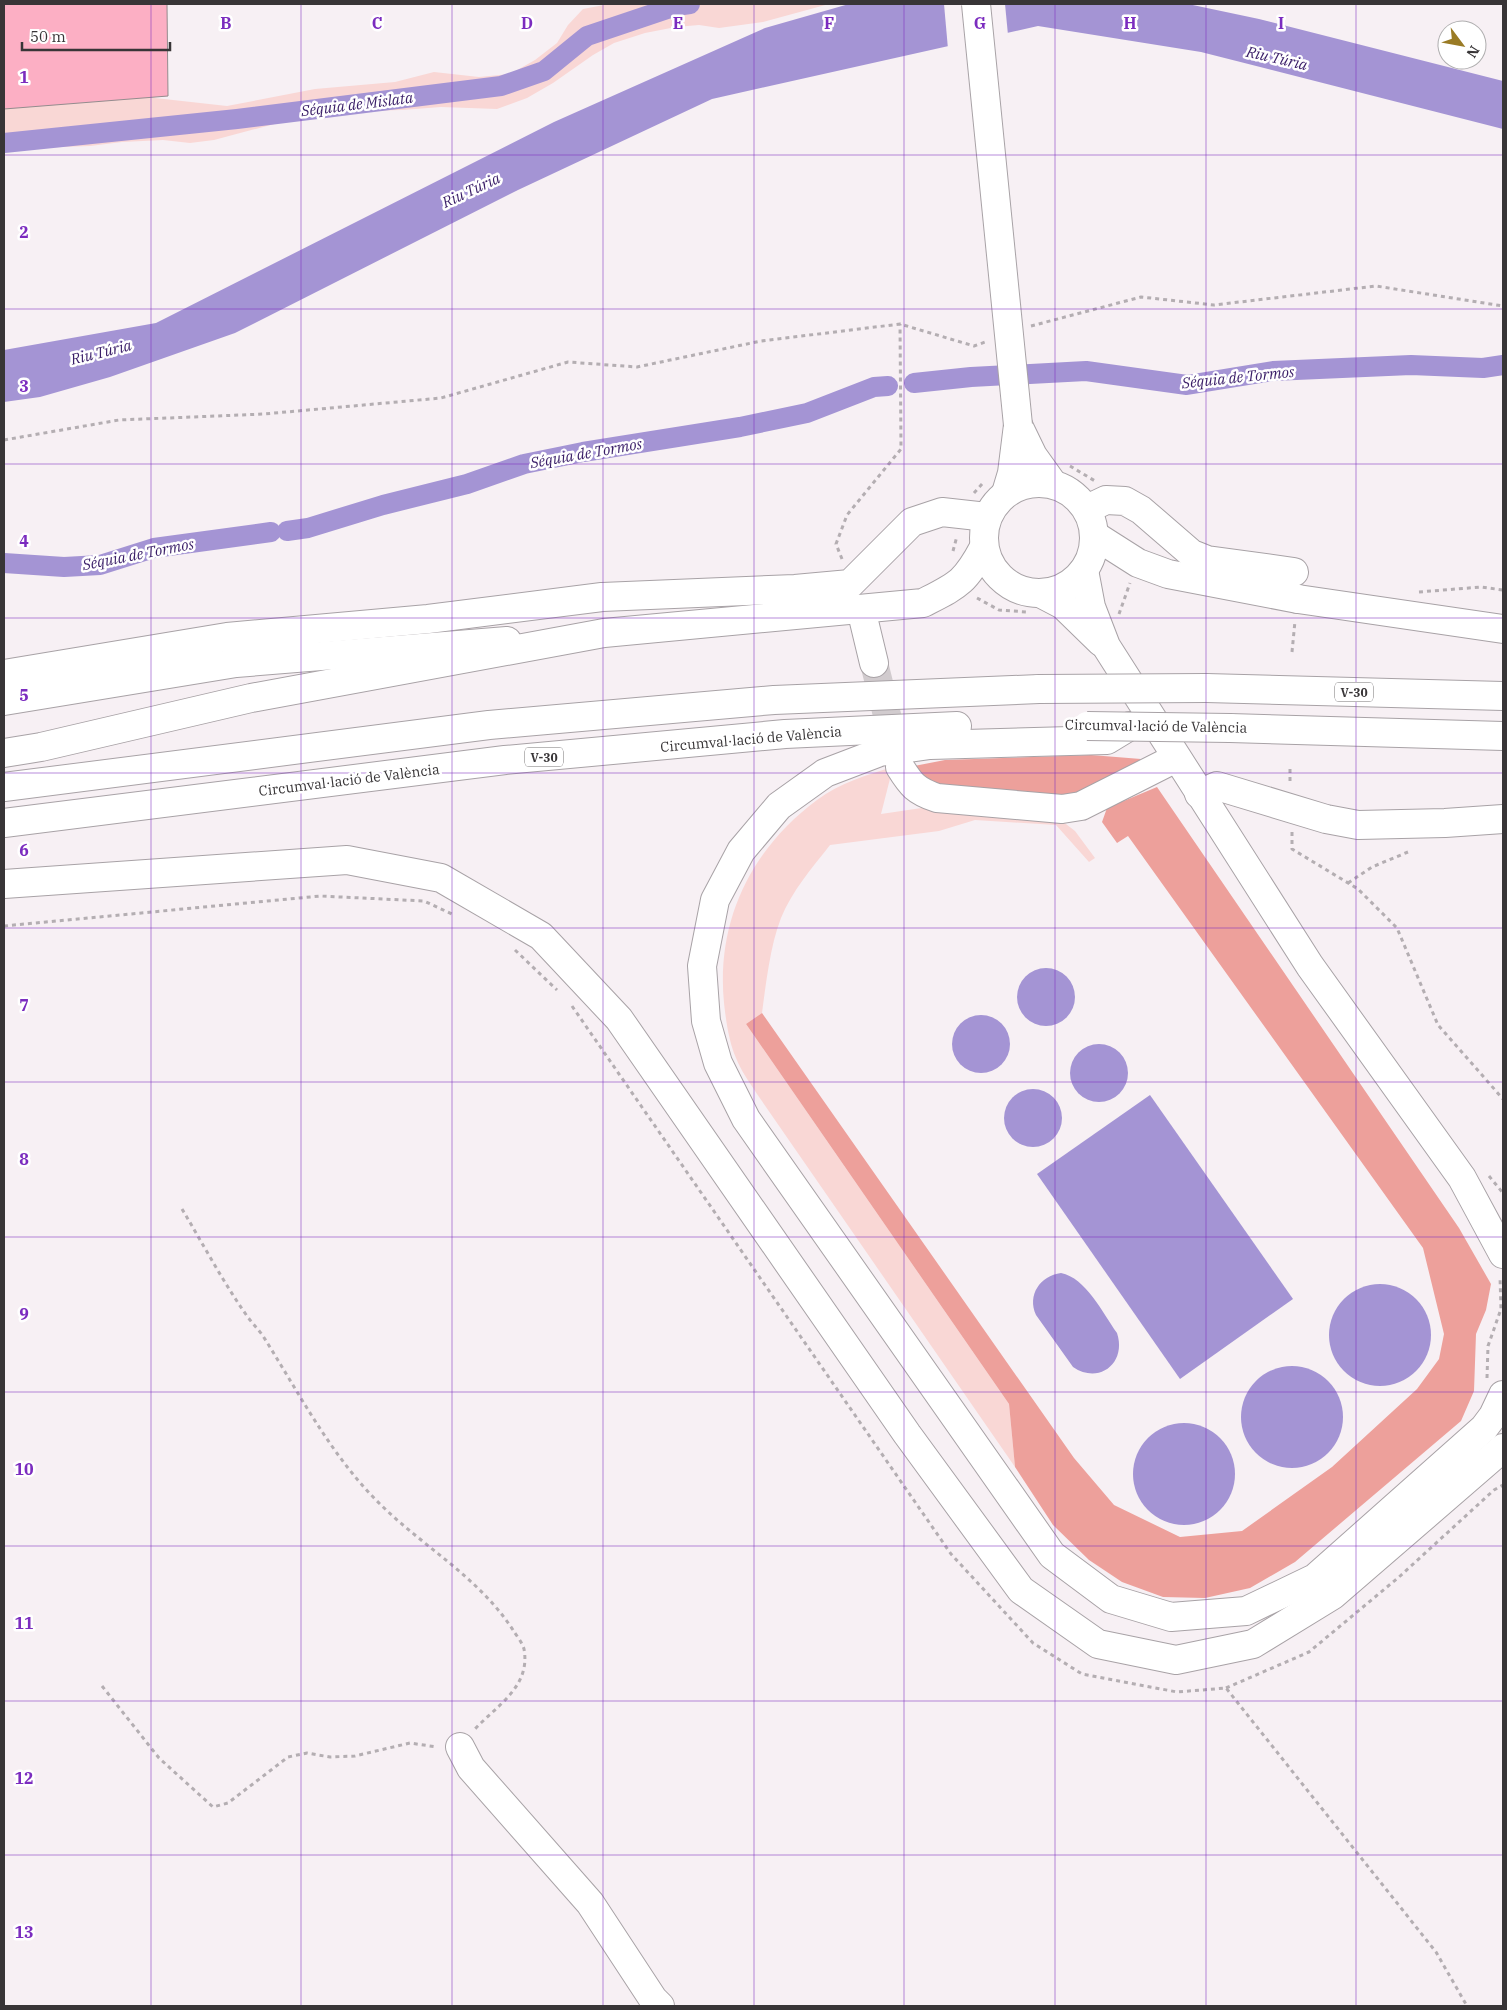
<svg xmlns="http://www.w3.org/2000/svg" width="1507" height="2010" font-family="'IBM Plex Serif',serif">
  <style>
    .green { fill: #f9d7d5 }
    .forest { fill: #eda09b }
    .water { fill: #a494d4 }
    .pier { fill: #f7f0f4 }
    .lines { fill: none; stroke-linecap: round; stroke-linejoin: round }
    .canal { stroke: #a494d4; stroke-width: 20 }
    .building { fill: #fcafc4; stroke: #948c8e }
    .minor-tunnel { stroke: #d1cbce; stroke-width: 28; stroke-dasharray: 28 14; stroke-linecap: butt }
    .minor-casing { stroke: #a8a2a6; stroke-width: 30 }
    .major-casing { stroke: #a8a2a6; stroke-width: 30 }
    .highway-casing { stroke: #a8a2a6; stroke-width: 30 }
    .path { stroke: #b4aeb2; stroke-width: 3; stroke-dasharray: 4 4; stroke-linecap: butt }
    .minor { stroke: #fff; stroke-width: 28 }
    .major { stroke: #fff; stroke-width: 28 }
    .highway { stroke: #fff; stroke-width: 28 }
    .major-bridge-casing { stroke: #a8a2a6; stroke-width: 30; stroke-linecap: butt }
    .highway-bridge-casing { stroke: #a8a2a6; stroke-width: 30; stroke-linecap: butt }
    .major-bridge { stroke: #fff; stroke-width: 28 }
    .highway-bridge { stroke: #fff; stroke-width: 28 }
    .grid { fill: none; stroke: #7b2cbf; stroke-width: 1; stroke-opacity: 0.55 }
    .labels { text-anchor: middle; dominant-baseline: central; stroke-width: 5; stroke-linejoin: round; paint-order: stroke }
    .shield { fill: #fff; stroke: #747273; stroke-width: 1 }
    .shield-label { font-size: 12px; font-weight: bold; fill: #383537 }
    .street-label { font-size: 14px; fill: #383537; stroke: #fff }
    .water-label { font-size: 15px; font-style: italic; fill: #391d67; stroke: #fff }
    .grid-label { font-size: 16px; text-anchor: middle; font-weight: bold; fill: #7b2cbf; stroke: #fff; stroke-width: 5; stroke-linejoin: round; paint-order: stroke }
  </style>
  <rect width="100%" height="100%" fill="#f7f0f4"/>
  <g class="green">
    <polygon points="609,4 829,4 763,22 719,28 699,25 676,27 645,33 614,43 593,55 553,83 527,98 497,109 441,107 402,110 363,111 320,115 278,123 214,140 190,143 163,140 122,142 90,146 34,148 4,152 4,107 137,96 227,106 315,89 395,82 434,72 479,77 510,74 535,60 557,43 568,25 583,9"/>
    <path d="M893 767 881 814 942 805 1062 821 1075 831 1095 858 1089 862 1056 825 975 820 939 831 830 845C812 868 792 891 781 918 770 946 766 984 762 1013L746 1024 1009 1404 1015 1467 757 1094C750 1083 741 1071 736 1058 729 1042 726 1021 724 1003 716 921 751 849 817 800 840 783 866 775 893 767Z"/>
  </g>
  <g class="forest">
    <polygon points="1091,755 1141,759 1090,794 1068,800 938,790 909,767 945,760"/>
    <polygon points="1157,787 1459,1228 1491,1284 1486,1310 1476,1334 1474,1391 1461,1421 1295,1562 1250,1588 1205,1598 1163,1597 1122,1582 1089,1560 1053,1525 1015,1467 1009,1404 746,1024 762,1013 1074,1458 1114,1505 1180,1537 1242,1531 1332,1467 1417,1389 1439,1359 1444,1334 1423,1248 1128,836 1117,843 1102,822 1107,808"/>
  </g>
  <g class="water">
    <polygon points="849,4 1188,4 1259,19 1503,81 1503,129 1201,52 1038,26 712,99 518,190 235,333 110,377 40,397 4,402 4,350 156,323 554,122 765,28"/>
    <circle cx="1046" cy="997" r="29"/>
    <circle cx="981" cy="1044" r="29"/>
    <circle cx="1099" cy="1073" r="29"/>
    <circle cx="1033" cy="1118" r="29"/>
    <polygon points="1150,1095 1293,1299 1180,1379 1037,1174"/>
    <path d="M1061 1273C1086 1278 1102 1312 1117 1333 1127 1363 1099 1385 1073 1367L1036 1315C1027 1295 1040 1276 1061 1273Z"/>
    <circle cx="1380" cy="1335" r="51"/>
    <circle cx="1292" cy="1417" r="51"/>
    <circle cx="1184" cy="1474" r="51"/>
  </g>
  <polygon class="pier" points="944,4 1005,4 1008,35 948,49"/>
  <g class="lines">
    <g class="canal">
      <polyline points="4,143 237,119 501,86 544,71 587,36 676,6 690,4"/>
      <polyline points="914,383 971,377 1086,371 1187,385 1273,371 1411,365 1483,368 1503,365"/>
      <polyline points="287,531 308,528 383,505 467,484 524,464 583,452 740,427 807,413 874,387 888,386"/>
      <polyline points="4,563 64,567 100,565 154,548 271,532"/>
    </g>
  </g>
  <polygon class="building" points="4,4 167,4 168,96 4,109"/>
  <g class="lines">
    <polyline class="minor-tunnel" points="874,663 896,751"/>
    <g class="minor-casing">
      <g id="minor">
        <polyline points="1087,509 1106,500 1125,501 1141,510 1192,554 1207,560 1294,572"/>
        <polyline points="1094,535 1138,563 1168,574 1298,599"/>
        <polyline points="861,609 874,663"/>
        <polyline points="4,674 227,637 428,619 602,597 795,589 850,584 912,522 942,512 987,517"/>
        <polyline points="4,701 236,663 507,641"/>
        <path d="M900 767C911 785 916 791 937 798L1062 809 1081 806 1176 758"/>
        <polyline points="1199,794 1217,786 1326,819 1358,825 1445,823 1503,819"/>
        <polyline points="460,1747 471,1768 590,1903 653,1999 660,2006"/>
      </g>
    </g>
    <g class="major-casing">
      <g id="major">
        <polyline points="1018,425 1033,456 1053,484"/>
        <circle cx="1039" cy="538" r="55"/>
        <polyline points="1006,493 1012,473 1018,425"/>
        <polyline points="1084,570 1091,607 1106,646 1310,966 1462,1178 1503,1254"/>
        <polyline points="1040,593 1063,605 1101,642"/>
      </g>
    </g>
    <g class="highway-casing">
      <g id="highway">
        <polyline points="1298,599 1503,629"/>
        <polyline points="1206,688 1503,696"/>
        <polyline points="1130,726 1107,740 930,745 880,752 825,773 779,806 741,851 715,900 702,966 706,1021 718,1063 746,1119 1052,1555 1111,1599 1171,1617 1246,1611 1315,1578 1484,1428 1493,1416 1503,1395"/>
        <polyline points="1230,728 1503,736"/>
        <path d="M4 753 41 747 251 698 604 633 923 603C958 585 965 583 984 547"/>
        <polyline points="4,787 489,725 774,700 1039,689"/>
        <polyline points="4,823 505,760 785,734 957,726"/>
        <polyline points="4,884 347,860 441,878 541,936 619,1019 907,1434 1021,1590 1098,1644 1176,1660 1253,1644 1333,1595 1503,1448"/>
      </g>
    </g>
    <g class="path">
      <polyline points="1031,326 1141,297 1214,305 1376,286 1503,306"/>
      <polyline points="4,440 119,420 264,414 441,398 568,362 637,367 761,341 900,324 974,346 988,341"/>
      <polyline points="1070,466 1095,481"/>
      <polyline points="974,493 983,483"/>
      <polyline points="953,551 957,536"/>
      <polyline points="842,559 836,544 847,515 901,449 900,324"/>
      <polyline points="1419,592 1481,587 1503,590"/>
      <polyline points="977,598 999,610 1027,612"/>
      <polyline points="1119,614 1130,583"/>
      <polyline points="1292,652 1295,621"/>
      <polyline points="1290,769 1290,784"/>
      <polyline points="1292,832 1292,849 1358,889 1397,928 1438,1025 1503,1099"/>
      <polyline points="1348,883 1372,867 1408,852"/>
      <polyline points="4,926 320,896 424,901 454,915"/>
      <polyline points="515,950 557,990"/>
      <polyline points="572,1006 951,1554 1033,1643 1082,1674 1177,1692 1226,1688 1436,1952 1467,2006"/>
      <polyline points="1489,1176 1503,1193"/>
      <path d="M182 1209C203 1244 223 1282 247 1316 252 1323 258 1329 263 1336 299 1393 329 1452 376 1500 421 1546 477 1575 513 1630 516 1635 522 1642 524 1649 531 1687 496 1706 473 1731"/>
      <polyline points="1487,1378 1488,1346 1501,1309 1500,1277"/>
      <polyline points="102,1686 159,1758 213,1807 228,1803 288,1757 307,1753 330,1757 355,1756 410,1743 437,1747"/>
      <polyline points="1226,1688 1309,1652 1399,1577 1494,1490 1503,1485"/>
    </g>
    <use href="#minor" class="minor"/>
    <use href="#major" class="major"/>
    <use href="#highway" class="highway"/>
    <g class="major-bridge-casing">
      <polyline id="major-bridge" points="976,4 1018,425"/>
    </g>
    <g class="highway-bridge-casing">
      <g id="highway-bridge">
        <polyline points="1039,689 1206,688"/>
        <polyline points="1087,726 1230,728"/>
      </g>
    </g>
    <use href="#major-bridge" class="major-bridge"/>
    <use href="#highway-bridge" class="highway-bridge"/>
  </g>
  <path class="grid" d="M151 4V2006M301 4V2006M452 4V2006M603 4V2006M754 4V2006M904 4V2006M1055 4V2006M1206 4V2006M1356 4V2006M4 155H1503M4 309H1503M4 464H1503M4 618H1503M4 773H1503M4 928H1503M4 1082H1503M4 1237H1503M4 1392H1503M4 1546H1503M4 1701H1503M4 1855H1503"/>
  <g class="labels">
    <g class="shield">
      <rect x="1335" y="682.5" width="38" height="19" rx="4"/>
      <rect x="525" y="747.5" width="38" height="19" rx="4"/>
    </g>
    <g class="shield-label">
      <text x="1354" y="692">V-30</text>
      <text x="544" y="757">V-30</text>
    </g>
    <g class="street-label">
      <text transform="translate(1156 726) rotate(1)">Circumval·lació de València</text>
      <text transform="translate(751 739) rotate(-5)">Circumval·lació de València</text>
      <text transform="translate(349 780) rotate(-7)">Circumval·lació de València</text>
    </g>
    <g class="water-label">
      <text transform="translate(1277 58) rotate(13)">Riu Túria</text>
      <text transform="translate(357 104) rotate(-7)">Séquia de Mislata</text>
      <text transform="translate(471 190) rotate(-25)">Riu Túria</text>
      <text transform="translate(101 352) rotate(-14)">Riu Túria</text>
      <text transform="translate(1238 377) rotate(-6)">Séquia de Tormos</text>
      <text transform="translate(586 453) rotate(-10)">Séquia de Tormos</text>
      <text transform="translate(138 554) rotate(-11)">Séquia de Tormos</text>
    </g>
  </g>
  <g class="grid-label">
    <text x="226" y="29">B</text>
    <text x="377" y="29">C</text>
    <text x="527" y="29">D</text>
    <text x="678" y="29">E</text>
    <text x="829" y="29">F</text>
    <text x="980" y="29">G</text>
    <text x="1130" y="29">H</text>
    <text x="1281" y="29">I</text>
    <text x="24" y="83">1</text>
    <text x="24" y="238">2</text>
    <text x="24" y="392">3</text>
    <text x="24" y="547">4</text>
    <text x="24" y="701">5</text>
    <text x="24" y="856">6</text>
    <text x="24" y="1011">7</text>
    <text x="24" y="1165">8</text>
    <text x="24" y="1320">9</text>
    <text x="24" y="1475">10</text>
    <text x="24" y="1629">11</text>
    <text x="24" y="1784">12</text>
    <text x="24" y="1938">13</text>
  </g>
  <rect width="1507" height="2010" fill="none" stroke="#383537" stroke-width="10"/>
  <g transform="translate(1462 45) rotate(122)"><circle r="24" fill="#ffffff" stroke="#afaeaf"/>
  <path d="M0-4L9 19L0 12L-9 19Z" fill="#9a7b25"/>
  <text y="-8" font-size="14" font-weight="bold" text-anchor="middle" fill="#383537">N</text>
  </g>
  <path d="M22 42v8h148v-8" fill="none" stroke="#383537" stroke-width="2.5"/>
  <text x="30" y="42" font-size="15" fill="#383537" stroke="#ffffff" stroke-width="4" paint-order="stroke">50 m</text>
</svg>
